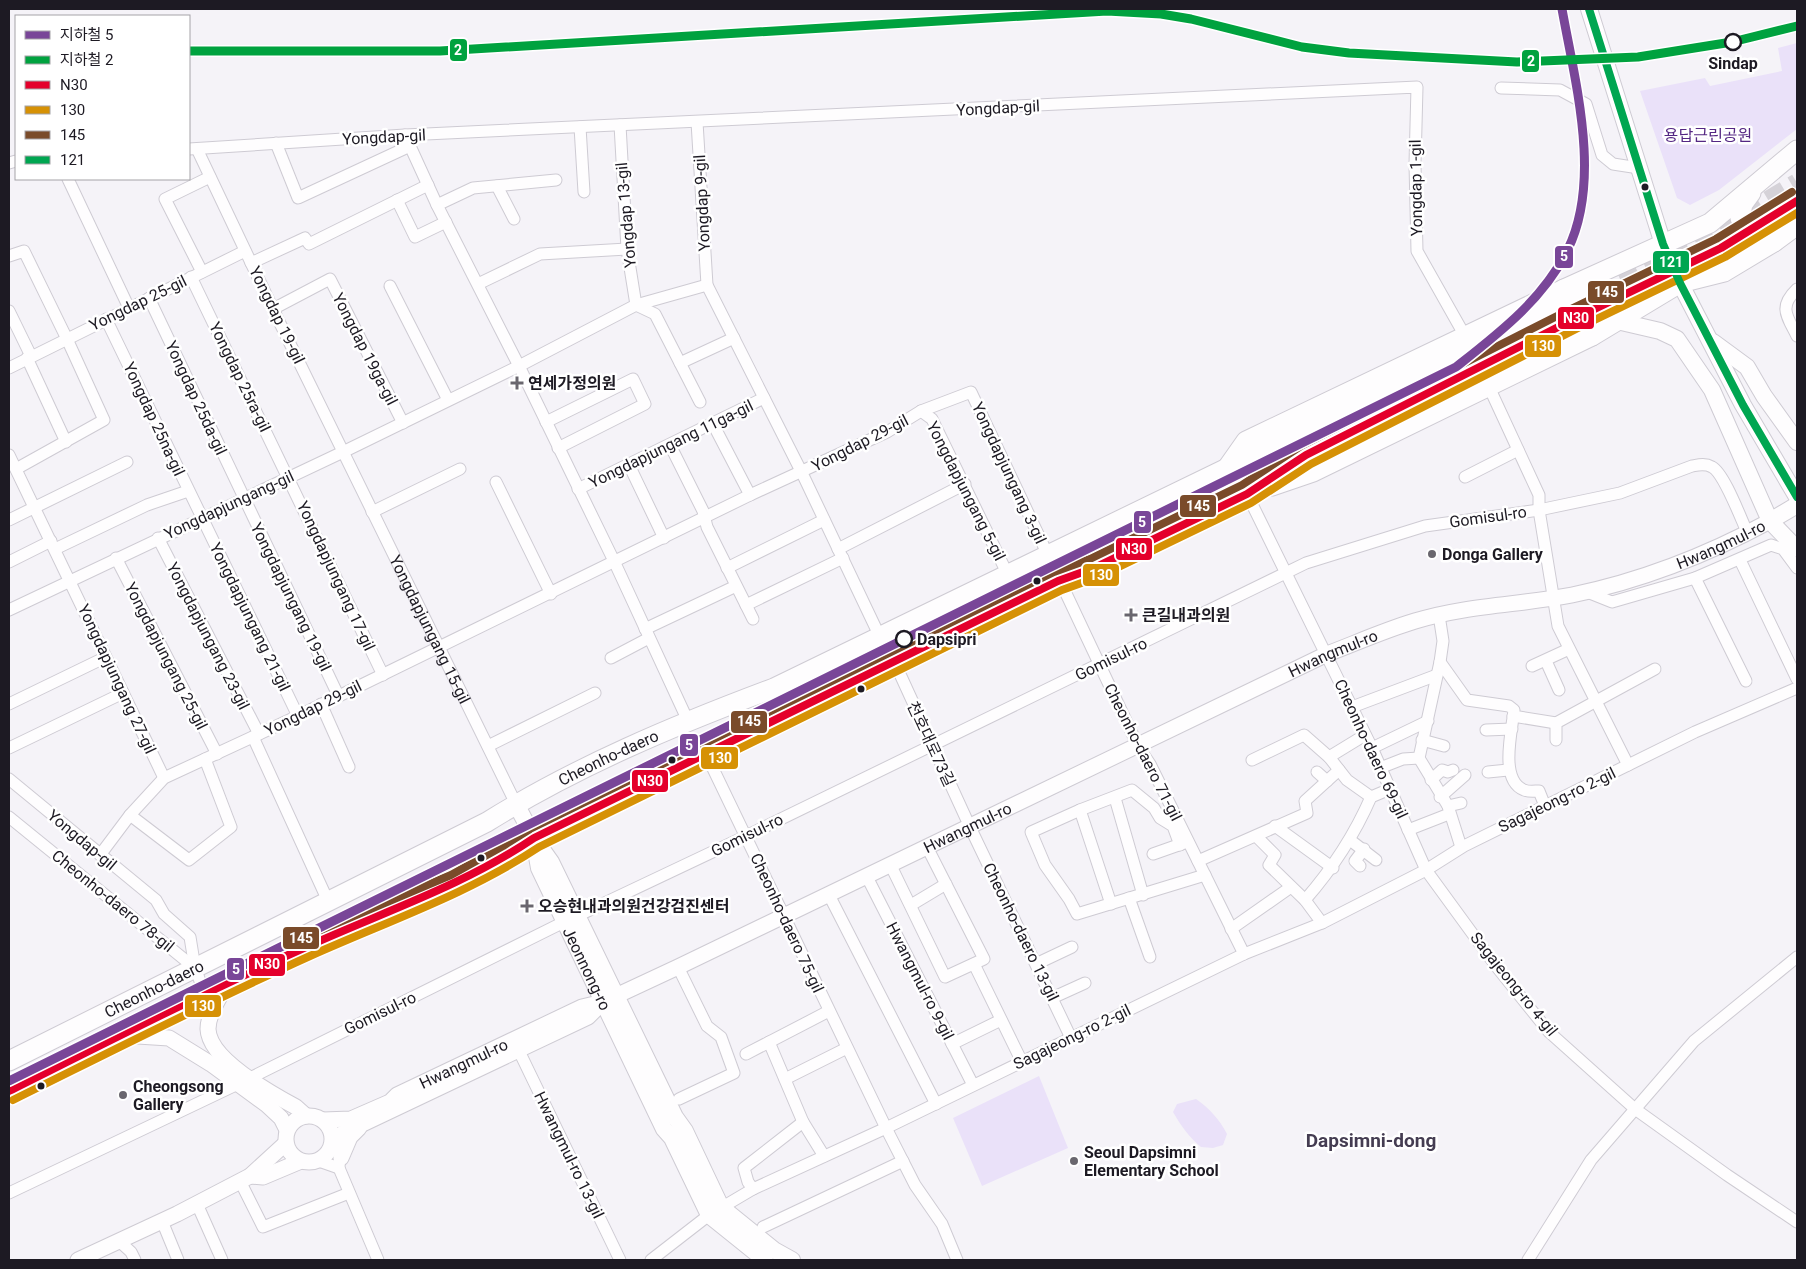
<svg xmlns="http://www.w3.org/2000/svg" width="1806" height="1269" font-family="Roboto,'Noto Sans KR',sans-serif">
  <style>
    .green { fill: #eae1f9 }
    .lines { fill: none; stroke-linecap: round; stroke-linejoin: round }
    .primary-tunnel { stroke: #d5d2d8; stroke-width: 19; stroke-dasharray: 19 9; stroke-linecap: butt }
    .minor-casing { stroke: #cecbd3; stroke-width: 13 }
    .tertiary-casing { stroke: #cecbd3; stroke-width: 17 }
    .secondary-casing { stroke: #cecbd3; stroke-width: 18 }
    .primary-casing { stroke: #cecbd3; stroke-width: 21 }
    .minor { stroke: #fefdfe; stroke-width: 11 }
    .tertiary { stroke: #fefdfe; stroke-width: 15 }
    .secondary { stroke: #fefdfe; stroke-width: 16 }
    .primary { stroke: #fefdfe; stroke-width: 19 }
    .bus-1-casing { stroke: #fff; stroke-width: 11 }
    .bus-2-casing { stroke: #fff; stroke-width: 11 }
    .bus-3-casing { stroke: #fff; stroke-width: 11 }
    .bus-4-casing { stroke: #fff; stroke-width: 11 }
    .bus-1 { stroke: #e4002b; stroke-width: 8 }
    .bus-2 { stroke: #d69105; stroke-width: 8 }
    .bus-3 { stroke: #7a4b2a; stroke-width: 8 }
    .bus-4 { stroke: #00a651; stroke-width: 8 }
    .metro-1-casing { stroke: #fff; stroke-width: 12 }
    .metro-2-casing { stroke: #fff; stroke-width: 12 }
    .metro-1 { stroke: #794698; stroke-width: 9 }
    .metro-2 { stroke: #00a23f; stroke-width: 9 }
    .stop-dot { fill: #fff; stroke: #1d1a23; stroke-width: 2.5 }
    .bus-dot { fill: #1d1a23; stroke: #fff; stroke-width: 2 }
    .poi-dot { fill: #69666e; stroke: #fff; stroke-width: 2 }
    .labels { text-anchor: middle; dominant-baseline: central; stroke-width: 5; stroke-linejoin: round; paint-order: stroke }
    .stop-label { font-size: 16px; font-weight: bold; fill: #1d1a23; stroke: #fff }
    .street-label { font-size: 16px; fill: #1d1a23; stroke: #fff }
    .park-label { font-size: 16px; fill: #542783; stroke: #fff }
    .poi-label { font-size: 16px; font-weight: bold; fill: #1d1a23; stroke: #fff; text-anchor: start }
    .quarter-label { font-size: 19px; font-weight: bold; fill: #453d52; stroke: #fff }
    .line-badge { stroke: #fff; stroke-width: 2 }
    .badge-label { font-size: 14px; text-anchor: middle; font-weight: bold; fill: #fff }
  </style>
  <rect width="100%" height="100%" fill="#f5f3f8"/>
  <g class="green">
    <polygon points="1797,43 1797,129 1719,190 1690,205 1677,198 1640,91 1705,78 1710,86 1782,71 1778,48"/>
    <polygon points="1039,1076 1068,1148 982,1186 953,1118"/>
    <path d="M1196 1099C1210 1109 1219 1119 1227 1134L1223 1145 1213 1148 1201 1147C1189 1137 1181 1126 1173 1112L1177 1104Z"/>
  </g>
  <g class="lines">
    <g class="primary-tunnel">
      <polyline points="1569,302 1711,234 1797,183"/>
      <polyline points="1579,317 1721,248 1797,201"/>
    </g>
    <g class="minor-casing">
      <g id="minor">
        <polyline points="1501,88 1560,90 1586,104 1602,155 1613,164 1639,168"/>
        <polyline points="697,122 707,285 802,473 880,637"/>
        <polyline points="620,125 627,249 636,305 655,314 700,402"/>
        <polyline points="580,127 584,192"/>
        <polyline points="405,135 437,205 519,366 614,561 688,721"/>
        <polyline points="276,143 298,198 410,146"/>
        <polyline points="189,149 405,135 1417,87 1415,164 1417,251 1465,336"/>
        <path id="s1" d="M197 149 273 309 516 804"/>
        <polyline points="9,163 16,161"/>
        <polyline points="68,179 129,308"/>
        <polyline points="497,186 514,219"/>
        <polyline points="397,200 415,237 446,222"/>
        <polyline points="437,205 473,188 556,180"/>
        <polyline points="9,256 24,251 67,339 104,420 16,469"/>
        <polyline points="251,263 305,238 309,244 428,185"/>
        <polyline points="202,272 165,199 210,177"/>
        <polyline points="191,277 383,675"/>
        <polyline points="478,284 540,254 627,249"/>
        <polyline points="390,286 448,400"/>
        <path d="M1797 289C1778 307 1787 316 1797 336"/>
        <polyline points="149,298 338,695"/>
        <polyline points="273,309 330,279 403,423"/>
        <polyline points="9,311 31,356"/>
        <polyline points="106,319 298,716"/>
        <polyline points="27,358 66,442"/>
        <polyline points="680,363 734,338"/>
        <polyline points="9,368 245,251"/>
        <polyline points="1489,387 1539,495 1539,510 1558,626 1628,765"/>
        <polyline points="921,411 932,419 1008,575"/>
        <polyline points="546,422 633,379 645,404 558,448"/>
        <polyline points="713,424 750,495"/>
        <polyline points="670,445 703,511 707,527 746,605 843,558"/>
        <polyline points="9,455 164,778"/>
        <polyline points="629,465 664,538"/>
        <polyline points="1465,477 1518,450"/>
        <polyline points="496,482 551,594"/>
        <polyline points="578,489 764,398"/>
        <polyline points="1247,494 1372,748 1426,870 1496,966 1549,1032 1635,1109 1727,1175 1797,1222"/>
        <polyline points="372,512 460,469"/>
        <polyline points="9,520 127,462"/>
        <polyline points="158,538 259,734"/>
        <polyline points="55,549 147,505 188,491"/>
        <polyline points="838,549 965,484"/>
        <polyline points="116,558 217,754"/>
        <polyline points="1740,560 1797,679"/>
        <polyline points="9,562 51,541"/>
        <polyline points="727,568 824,520"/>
        <polyline points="1695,578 1746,681"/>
        <polyline points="1587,592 1612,602 1695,578 1771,545 1783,549 1797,568"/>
        <polyline points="746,605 753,619"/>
        <polyline points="9,610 345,451 519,366 636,305 707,285"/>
        <polyline points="1439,615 1443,641 1440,662 1419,758 1448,806 1461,847"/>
        <polyline points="645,629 736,586"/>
        <polyline points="611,658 649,638"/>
        <polyline points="894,661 970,827 1071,1038"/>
        <polyline points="1546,661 1559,690"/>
        <path d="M1440 662 1467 700 1509 706 1514 710C1512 731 1499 780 1524 790 1528 792 1535 791 1539 791L1545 806"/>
        <polyline points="1532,666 1569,649"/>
        <polyline points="9,704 106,657"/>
        <polyline points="321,704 349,767"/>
        <polyline points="1352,707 1437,675"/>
        <polyline points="1513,716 1556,723"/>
        <polyline points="1486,730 1512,729"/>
        <polyline points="1365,735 1329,757 1347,780 1371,797"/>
        <polyline points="253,737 328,901"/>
        <polyline points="1422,740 1444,746"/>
        <polyline points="1556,740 1556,723 1655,669"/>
        <polyline points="488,746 595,693"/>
        <polyline points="9,748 123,693"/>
        <polyline points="1372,748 1428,721"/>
        <polyline points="706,754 886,1128 915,1185 942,1224 957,1260"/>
        <polyline points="1252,760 1304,735 1329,757"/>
        <polyline points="1380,768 1403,759 1419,758"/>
        <polyline points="1317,772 1327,781"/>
        <polyline points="1488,772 1508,770"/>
        <polyline points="9,779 156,900 164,914 190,937 195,968"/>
        <polyline points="1431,780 1442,770 1448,772 1453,770"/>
        <polyline points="1440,797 1465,775"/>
        <polyline points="1115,798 1143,895"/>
        <polyline points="1448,806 1461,803"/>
        <polyline points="1080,810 1111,904"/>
        <polyline points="130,815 189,860 231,827 205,759"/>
        <polyline points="9,817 195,968 205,994"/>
        <polyline points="1275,826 1333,868"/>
        <polyline points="1408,830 1449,814"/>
        <polyline points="1256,836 1275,855 1269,865 1305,900 1322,923"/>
        <polyline points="1350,840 1376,860"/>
        <polyline points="1180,845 1173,826 1160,818 1154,808 1132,790 1080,810 1031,832 1045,865 1069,899 1077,914 1205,875"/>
        <polyline points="1153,854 1187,842"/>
        <polyline points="100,855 130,815 164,778 298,716 750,495 887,432 921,411 971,392 1138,746 1150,764 1244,954"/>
        <polyline points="1198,861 1307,813 1305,801 1339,770"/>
        <polyline points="890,864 945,977 984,959 927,847"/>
        <polyline points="1360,866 1355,861 1364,849"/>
        <polyline points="866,875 973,1085"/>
        <polyline points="829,895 936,1104"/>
        <polyline points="1129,898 1150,957"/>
        <path d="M1305 900C1333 868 1354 836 1371 797L1390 789"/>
        <polyline points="911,905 946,884"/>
        <path d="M577 916 746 836 1306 563 1425 526 1539 510 1620 493 1692 466C1698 465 1705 463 1712 467 1724 473 1741 519 1748 534"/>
        <polyline points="1231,929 1291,887"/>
        <polyline points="974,964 1022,1062"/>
        <polyline points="1036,964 1072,947"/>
        <polyline points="678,967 707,1026 721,1037 734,1073 679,1099"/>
        <polyline points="1052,998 1085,983"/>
        <polyline points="769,1042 803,1122 824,1156"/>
        <polyline points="952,1044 1001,1020"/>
        <polyline points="519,1051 620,1260"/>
        <polyline points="746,1054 829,1011"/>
        <polyline points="250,1078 564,922"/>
        <polyline points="785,1079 847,1048"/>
        <polyline points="333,1141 340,1149 339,1168 378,1260"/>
        <polyline points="319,1161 339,1168"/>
        <polyline points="240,1181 263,1227 349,1193"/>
        <polyline points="753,1189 748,1182 744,1168 803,1122"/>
        <polyline points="9,1193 238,1084"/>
        <polyline points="197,1204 222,1260"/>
        <polyline points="162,1221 178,1260"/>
        <polyline points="763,1227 903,1161"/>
        <polyline points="119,1241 131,1252 135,1260"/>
        <polyline points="651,1260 709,1215 753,1189 886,1128 1244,954 1322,923 1426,870 1464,846 1695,732 1797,688"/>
        <polyline points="1528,1260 1591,1160 1694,1041 1797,957"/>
      </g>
    </g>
    <g class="tertiary-casing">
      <g id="tertiary">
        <path d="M225 986C219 1000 208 1014 208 1029 209 1060 272 1094 296 1107L306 1116"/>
        <polyline points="122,1035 169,1038 211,1064 267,1105 281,1118 287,1130"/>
        <circle cx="309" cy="1139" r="23"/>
        <path id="s2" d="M323 1120 351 1119 390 1102 397 1095 582 1007 603 1002 678 967 1327 654C1356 643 1385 630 1415 621 1467 605 1520 605 1572 595 1640 581 1709 554 1770 521"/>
        <polyline points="333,1138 588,1017 603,1002"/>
        <polyline points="341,1158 350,1137 359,1128"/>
        <polyline points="250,1176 263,1177 301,1161"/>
        <polyline points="78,1260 177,1214 250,1176 286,1143"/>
      </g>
    </g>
    <g class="secondary-casing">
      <g id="secondary">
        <polyline points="1589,9 1663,244 1680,283 1743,405 1797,497"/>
        <polyline points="1617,321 1660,331 1677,339 1712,390 1770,521 1797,549"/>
        <polyline points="1713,342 1747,367 1764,396 1797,442"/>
        <polyline points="1770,521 1797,505"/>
        <polyline points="516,804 534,838 551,862 675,1117 685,1131 721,1207 774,1250 792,1260"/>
        <path id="s3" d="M534 840 539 868 664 1129 672 1138 709 1215 765 1260"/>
      </g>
    </g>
    <g class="primary-casing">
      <g id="primary">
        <polyline points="1751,193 1743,204 1740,218 1751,234 1774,242"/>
        <path d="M1564 289C1589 292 1600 313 1592 336"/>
        <polyline points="1227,468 1246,441 1564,289 1710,223 1797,150"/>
        <polyline points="1272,486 1313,472 1592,336 1680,283 1724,272 1774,242 1797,225"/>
        <path id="s4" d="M9 1061 487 822C577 766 675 725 774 688L1569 302"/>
        <path d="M9 1091 205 994C243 980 278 959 315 943 388 910 468 886 534 838L1058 581 1094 568 1247 494 1306 455 1576 318"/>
      </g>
    </g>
    <use href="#minor" class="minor"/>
    <use href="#tertiary" class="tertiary"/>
    <use href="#secondary" class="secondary"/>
    <use href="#primary" class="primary"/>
    <g class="bus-1-casing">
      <path id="bus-1" d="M9 1091C107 1042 205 992 306 947 383 912 463 886 534 838L1058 581 1094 568 1247 494 1306 455 1576 318 1721 248 1797 201"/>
    </g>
    <g class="bus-2-casing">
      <path id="bus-2" d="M13 1100C112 1051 210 1001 310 956 388 921 468 894 539 847L1062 590 1098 577 1251 503 1311 464 1580 327 1725 257 1797 213"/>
    </g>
    <g class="bus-3-casing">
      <polyline id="bus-3" points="9,1080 297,940 451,875 503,846 530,829 1054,572 1090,559 1242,485 1301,446 1571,309 1716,239 1792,192"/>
    </g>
    <g class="bus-4-casing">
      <polyline id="bus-4" points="1589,9 1663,244 1680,283 1743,405 1797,497"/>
    </g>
    <use href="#bus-1" class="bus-1"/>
    <use href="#bus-2" class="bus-2"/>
    <use href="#bus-3" class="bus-3"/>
    <use href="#bus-4" class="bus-4"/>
    <g class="metro-1-casing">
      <path id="metro-1" d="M9 1081 1456 367C1498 334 1544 299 1568 249 1602 179 1575 82 1562 9"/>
    </g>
    <g class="metro-2-casing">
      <polyline id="metro-2" points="189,51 440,51 1107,11 1161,14 1191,19 1302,47 1349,53 1517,62 1638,57 1732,42 1797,26"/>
    </g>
    <use href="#metro-1" class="metro-1"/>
    <use href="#metro-2" class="metro-2"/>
  </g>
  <g class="stop-dot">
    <circle cx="1733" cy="42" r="8"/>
    <circle cx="904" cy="639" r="8"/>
  </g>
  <g class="bus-dot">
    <circle cx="1645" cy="187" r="4.5"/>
    <circle cx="1037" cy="581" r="4.5"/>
    <circle cx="861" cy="689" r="4.5"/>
    <circle cx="672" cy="760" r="4.5"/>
    <circle cx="481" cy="858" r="4.5"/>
    <circle cx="41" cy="1086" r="4.5"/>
  </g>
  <g class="poi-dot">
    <path d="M514.5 375.5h5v5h5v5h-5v5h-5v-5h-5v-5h5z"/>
    <circle cx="1432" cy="554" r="5"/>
    <path d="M1128.5 607.5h5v5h5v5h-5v5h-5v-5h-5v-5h5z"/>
    <path d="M524.5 898.5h5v5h5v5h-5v5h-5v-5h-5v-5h5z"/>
    <circle cx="123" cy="1095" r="5"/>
    <circle cx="1074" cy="1161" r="5"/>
  </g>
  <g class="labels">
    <g class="stop-label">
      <text x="1733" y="63">Sindap</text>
      <text x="917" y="639" text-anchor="start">Dapsipri</text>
    </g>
    <g class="street-label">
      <text transform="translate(998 108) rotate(-3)">Yongdap-gil</text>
      <text transform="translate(384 137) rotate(-3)">Yongdap-gil</text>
      <text transform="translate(1416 188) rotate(-91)">Yongdap 1-gil</text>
      <text transform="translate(702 203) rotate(-93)">Yongdap 9-gil</text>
      <text transform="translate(626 215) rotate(-95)">Yongdap 13-gil</text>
      <text transform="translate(138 303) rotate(-26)">Yongdap 25-gil</text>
      <text transform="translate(277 315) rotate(64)">Yongdap 19-gil</text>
      <text transform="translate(365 349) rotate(63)">Yongdap 19ga-gil</text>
      <text transform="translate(240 377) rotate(64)">Yongdap 25ra-gil</text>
      <text transform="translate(196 398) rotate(65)">Yongdap 25da-gil</text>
      <text transform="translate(154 419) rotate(65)">Yongdap 25na-gil</text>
      <text transform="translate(860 443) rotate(-27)">Yongdap 29-gil</text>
      <text transform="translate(671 444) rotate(-26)">Yongdapjungang 11ga-gil</text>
      <text transform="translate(1009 473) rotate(65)">Yongdapjungang 3-gil</text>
      <text transform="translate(966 491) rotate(63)">Yongdapjungang 5-gil</text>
      <text transform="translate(229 505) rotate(-25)">Yongdapjungang-gil</text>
      <text transform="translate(1488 517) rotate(-8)">Gomisul-ro</text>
      <text stroke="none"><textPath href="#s2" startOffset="1521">Hwangmul-ro</textPath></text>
      <text transform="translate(336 576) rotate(65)">Yongdapjungang 17-gil</text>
      <text transform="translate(291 597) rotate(64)">Yongdapjungang 19-gil</text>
      <text transform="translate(250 617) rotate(64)">Yongdapjungang 21-gil</text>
      <text stroke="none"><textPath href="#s1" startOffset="534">Yongdapjungang 15-gil</textPath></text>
      <text transform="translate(208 636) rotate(63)">Yongdapjungang 23-gil</text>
      <text stroke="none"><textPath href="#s2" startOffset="1116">Hwangmul-ro</textPath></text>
      <text transform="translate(166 656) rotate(63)">Yongdapjungang 25-gil</text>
      <text transform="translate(1111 659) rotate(-26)">Gomisul-ro</text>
      <text transform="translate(117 679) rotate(65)">Yongdapjungang 27-gil</text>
      <text transform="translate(313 708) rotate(-26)">Yongdap 29-gil</text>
      <text transform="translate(931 744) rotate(65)">천호대로73길</text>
      <text transform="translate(1371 749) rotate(65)">Cheonho-daero 69-gil</text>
      <text transform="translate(1143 752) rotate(63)">Cheonho-daero 71-gil</text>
      <text stroke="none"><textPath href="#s4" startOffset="672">Cheonho-daero</textPath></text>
      <text transform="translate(1557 800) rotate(-26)">Sagajeong-ro 2-gil</text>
      <text stroke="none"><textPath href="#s2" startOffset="711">Hwangmul-ro</textPath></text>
      <text transform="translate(747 835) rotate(-26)">Gomisul-ro</text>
      <text transform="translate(82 840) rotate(40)">Yongdap-gil</text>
      <text transform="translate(113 901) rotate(39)">Cheonho-daero 78-gil</text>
      <text transform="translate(787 923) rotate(65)">Cheonho-daero 75-gil</text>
      <text transform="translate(1021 932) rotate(64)">Cheonho-daero 13-gil</text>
      <text stroke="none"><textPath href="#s3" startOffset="140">Jeonnong-ro</textPath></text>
      <text transform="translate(920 981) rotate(63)">Hwangmul-ro 9-gil</text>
      <text transform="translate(1514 984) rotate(51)">Sagajeong-ro 4-gil</text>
      <text stroke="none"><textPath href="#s4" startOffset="162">Cheonho-daero</textPath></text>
      <text transform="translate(380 1013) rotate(-26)">Gomisul-ro</text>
      <text transform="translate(1072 1037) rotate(-26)">Sagajeong-ro 2-gil</text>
      <text stroke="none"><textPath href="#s2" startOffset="154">Hwangmul-ro</textPath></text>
      <text transform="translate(569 1155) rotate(64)">Hwangmul-ro 13-gil</text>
    </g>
    <g class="park-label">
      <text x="1708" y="135">용답근린공원</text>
    </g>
    <g class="poi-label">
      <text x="528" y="383">연세가정의원</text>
      <text x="1442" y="554">Donga Gallery</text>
      <text x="1142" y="615">큰길내과의원</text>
      <text x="538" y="906">오승현내과의원건강검진센터</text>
      <text x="133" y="1086">Cheongsong<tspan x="133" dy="18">Gallery</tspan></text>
      <text x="1084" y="1152">Seoul Dapsimni<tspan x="1084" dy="18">Elementary School</tspan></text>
    </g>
    <g class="quarter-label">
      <text x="1371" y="1140">Dapsimni-dong</text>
    </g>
  </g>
  <g class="line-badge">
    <rect x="449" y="38" width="19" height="24" rx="5" fill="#00a23f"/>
    <rect x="1521" y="49" width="19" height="24" rx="5" fill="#00a23f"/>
    <rect x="1554" y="245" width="20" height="24" rx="5" fill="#794698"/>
    <rect x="1652" y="250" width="38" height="24" rx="5" fill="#00a651"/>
    <rect x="1587" y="280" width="38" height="24" rx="5" fill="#7a4b2a"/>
    <rect x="1557" y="306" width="38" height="24" rx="5" fill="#e4002b"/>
    <rect x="1524" y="334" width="38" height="24" rx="5" fill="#d69105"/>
    <rect x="1179" y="494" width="38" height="24" rx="5" fill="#7a4b2a"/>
    <rect x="1133" y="510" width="19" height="24" rx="5" fill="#794698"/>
    <rect x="1115" y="537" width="38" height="24" rx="5" fill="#e4002b"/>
    <rect x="1082" y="563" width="38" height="24" rx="5" fill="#d69105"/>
    <rect x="730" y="710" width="38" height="24" rx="5" fill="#7a4b2a"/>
    <rect x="679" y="733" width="20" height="24" rx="5" fill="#794698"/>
    <rect x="700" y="746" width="39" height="24" rx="5" fill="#d69105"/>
    <rect x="631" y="769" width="38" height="24" rx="5" fill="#e4002b"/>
    <rect x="282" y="926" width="38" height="24" rx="5" fill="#7a4b2a"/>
    <rect x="248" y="953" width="38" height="24" rx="5" fill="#e4002b"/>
    <rect x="226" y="957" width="19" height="24" rx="5" fill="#794698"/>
    <rect x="184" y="994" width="38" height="24" rx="5" fill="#d69105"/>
  </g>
  <g class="badge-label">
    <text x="458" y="55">2</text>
    <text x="1531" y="66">2</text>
    <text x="1564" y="261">5</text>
    <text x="1671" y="267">121</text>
    <text x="1606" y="297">145</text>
    <text x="1576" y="323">N30</text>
    <text x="1543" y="351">130</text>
    <text x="1198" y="511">145</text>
    <text x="1142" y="527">5</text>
    <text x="1134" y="554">N30</text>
    <text x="1101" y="580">130</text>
    <text x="749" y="726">145</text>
    <text x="689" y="750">5</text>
    <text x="720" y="763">130</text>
    <text x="650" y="786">N30</text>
    <text x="301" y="943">145</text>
    <text x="267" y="969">N30</text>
    <text x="236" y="974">5</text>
    <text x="203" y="1011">130</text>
  </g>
  <rect width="1806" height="1269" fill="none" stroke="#1d1a23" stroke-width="20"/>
  <rect x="15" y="15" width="175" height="165" fill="#ffffff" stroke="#a5a3a7"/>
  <rect x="25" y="31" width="25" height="8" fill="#794698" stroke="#a5a3a7"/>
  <text x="60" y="40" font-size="15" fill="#1d1a23">지하철 5</text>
  <rect x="25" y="56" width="25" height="8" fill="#00a23f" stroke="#a5a3a7"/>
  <text x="60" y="65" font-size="15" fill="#1d1a23">지하철 2</text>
  <rect x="25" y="81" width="25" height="8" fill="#e4002b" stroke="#a5a3a7"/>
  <text x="60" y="90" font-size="15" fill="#1d1a23">N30</text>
  <rect x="25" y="106" width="25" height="8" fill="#d69105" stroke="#a5a3a7"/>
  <text x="60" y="115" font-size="15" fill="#1d1a23">130</text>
  <rect x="25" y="131" width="25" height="8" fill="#7a4b2a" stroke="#a5a3a7"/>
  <text x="60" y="140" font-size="15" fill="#1d1a23">145</text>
  <rect x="25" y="156" width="25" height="8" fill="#00a651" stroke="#a5a3a7"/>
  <text x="60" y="165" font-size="15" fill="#1d1a23">121</text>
</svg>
